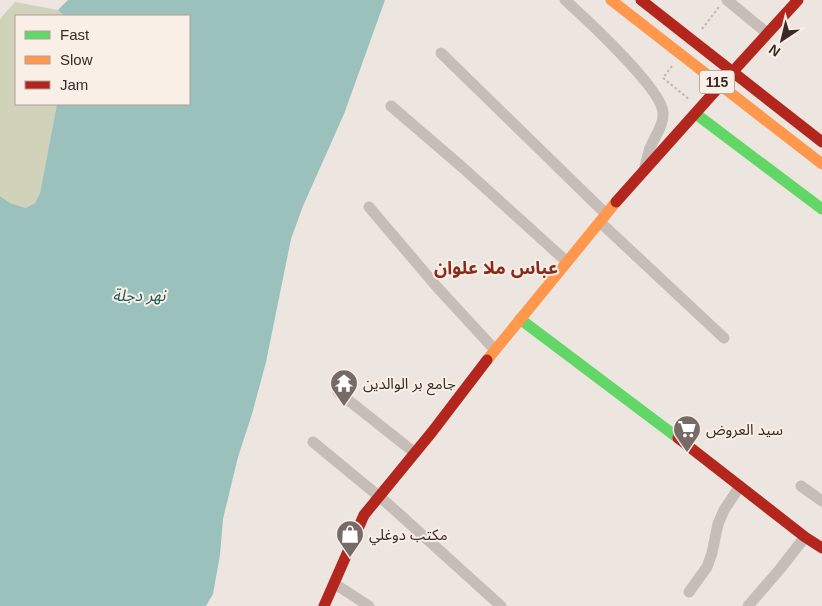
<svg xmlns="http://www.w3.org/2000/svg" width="822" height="606" font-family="Arial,'Noto Sans Arabic',sans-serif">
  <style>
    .green { fill: #d0d2b9 }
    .water { fill: #9ac1bc }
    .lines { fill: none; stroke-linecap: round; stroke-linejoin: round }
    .path { stroke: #beb6b1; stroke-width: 2; stroke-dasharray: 2.5 2.5; stroke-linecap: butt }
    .street { stroke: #c6bdb8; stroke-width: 11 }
    .fast { stroke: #63d668; stroke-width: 11 }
    .slow { stroke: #ff974d; stroke-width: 11 }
    .jam { stroke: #b3261e; stroke-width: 11 }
    .labels { text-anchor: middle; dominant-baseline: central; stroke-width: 4; stroke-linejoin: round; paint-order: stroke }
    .shield { fill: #faefe6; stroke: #726560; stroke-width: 1 }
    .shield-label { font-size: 14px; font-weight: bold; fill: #372a27 }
    .poi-label { font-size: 15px; fill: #372a27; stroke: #faefe6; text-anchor: start }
    .water-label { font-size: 16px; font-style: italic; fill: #1a5a58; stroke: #faefe6 }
    .quarter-label { font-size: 18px; font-weight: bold; fill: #892b1c; stroke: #faefe6 }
  </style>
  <rect width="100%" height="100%" fill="#ede5e0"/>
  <polygon class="green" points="68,0 77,16 16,16 16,104 57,104 40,193 35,203 26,208 10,203 0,196 0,19 15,2 58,10"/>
  <polygon class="water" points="68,0 385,0 344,114 303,206 291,239 266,362 252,414 238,457 223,519 220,555 213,594 206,606 0,606 0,196 10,203 26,208 35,203 40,193 57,104 189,104 189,16 65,16 58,10"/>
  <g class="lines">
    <g class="path">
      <polyline points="702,29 719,7"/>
      <polyline points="672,66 663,78 690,100"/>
    </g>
    <g class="street">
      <path d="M565 0C585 18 661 88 663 112 664 125 655 136 650 148 648 153 647 160 645 166"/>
      <polyline points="727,0 767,33"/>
      <polyline points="441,53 606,214"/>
      <polyline points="391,106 462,167 567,262"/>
      <polyline points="369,207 437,287 495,350"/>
      <polyline points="600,222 724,338"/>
      <polyline points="338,392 415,453"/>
      <polyline points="313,442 387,503 501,606"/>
      <polyline points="801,486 822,501"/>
      <polyline points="335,584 369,606"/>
      <polyline points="689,592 707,567 712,553 718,524 724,510 740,486"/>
      <polyline points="748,606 780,569 805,537"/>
    </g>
    <g class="fast">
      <polyline points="696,114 822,209"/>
      <polyline points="520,319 678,438"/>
    </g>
    <g class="slow">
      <polyline points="611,0 822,164"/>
      <polyline points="487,360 616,202"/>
    </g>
    <g class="jam">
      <polyline points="641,0 822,142"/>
      <polyline points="737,67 798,0"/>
      <polyline points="616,202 717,89"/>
      <polyline points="678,438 805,537 822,548"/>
      <polyline points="324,606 364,515 432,432 487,360"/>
    </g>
  </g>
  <defs>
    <g id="temple-pin" transform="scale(1.4375)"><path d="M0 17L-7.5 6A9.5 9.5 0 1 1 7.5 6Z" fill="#776b68" stroke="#faefe6"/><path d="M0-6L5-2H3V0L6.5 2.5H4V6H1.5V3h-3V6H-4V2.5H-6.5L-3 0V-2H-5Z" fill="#fff"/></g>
    <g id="supermarket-pin" transform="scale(1.4375)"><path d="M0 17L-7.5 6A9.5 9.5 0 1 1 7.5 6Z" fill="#776b68" stroke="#faefe6"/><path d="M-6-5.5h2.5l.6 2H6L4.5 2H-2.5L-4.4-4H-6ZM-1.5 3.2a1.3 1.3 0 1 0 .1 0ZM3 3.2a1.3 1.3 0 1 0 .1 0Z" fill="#fff"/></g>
    <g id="shop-pin" transform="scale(1.4375)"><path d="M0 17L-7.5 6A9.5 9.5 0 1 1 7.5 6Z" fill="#776b68" stroke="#faefe6"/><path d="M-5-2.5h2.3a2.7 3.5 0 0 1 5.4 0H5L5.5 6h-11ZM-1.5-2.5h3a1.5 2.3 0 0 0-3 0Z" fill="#fff"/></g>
  </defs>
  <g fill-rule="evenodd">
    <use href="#temple-pin" x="344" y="383"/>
    <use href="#supermarket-pin" x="687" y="429"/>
    <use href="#shop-pin" x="350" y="534"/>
  </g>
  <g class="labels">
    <rect class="shield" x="699.5" y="70.5" width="35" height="23" rx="4"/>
    <g class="shield-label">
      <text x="717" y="82">115</text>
    </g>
    <g class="poi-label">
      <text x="363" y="383">جامع بر الوالدين</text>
      <text x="706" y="429">سيد العروض</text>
      <text x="369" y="534">مكتب دوغلي</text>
    </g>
    <g class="water-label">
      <text x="139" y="295">نهر دجلة</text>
    </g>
    <g class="quarter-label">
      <text x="496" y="268">عباس ملا علوان</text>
    </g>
  </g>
  <rect x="15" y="15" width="175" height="90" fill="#faefe6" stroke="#aca09a"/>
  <rect x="25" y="31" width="25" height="8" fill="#63d668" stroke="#aca09a"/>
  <text x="60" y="40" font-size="15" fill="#372a27">Fast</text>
  <rect x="25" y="56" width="25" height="8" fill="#ff974d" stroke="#aca09a"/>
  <text x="60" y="65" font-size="15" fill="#372a27">Slow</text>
  <rect x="25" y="81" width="25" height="8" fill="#b3261e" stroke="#aca09a"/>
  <text x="60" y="90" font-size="15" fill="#372a27">Jam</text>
  <g transform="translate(782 40) rotate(215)" stroke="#faefe6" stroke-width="4" paint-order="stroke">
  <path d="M0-4L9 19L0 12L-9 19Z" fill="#372a27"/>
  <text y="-8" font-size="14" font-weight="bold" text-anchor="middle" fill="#372a27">N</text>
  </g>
</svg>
